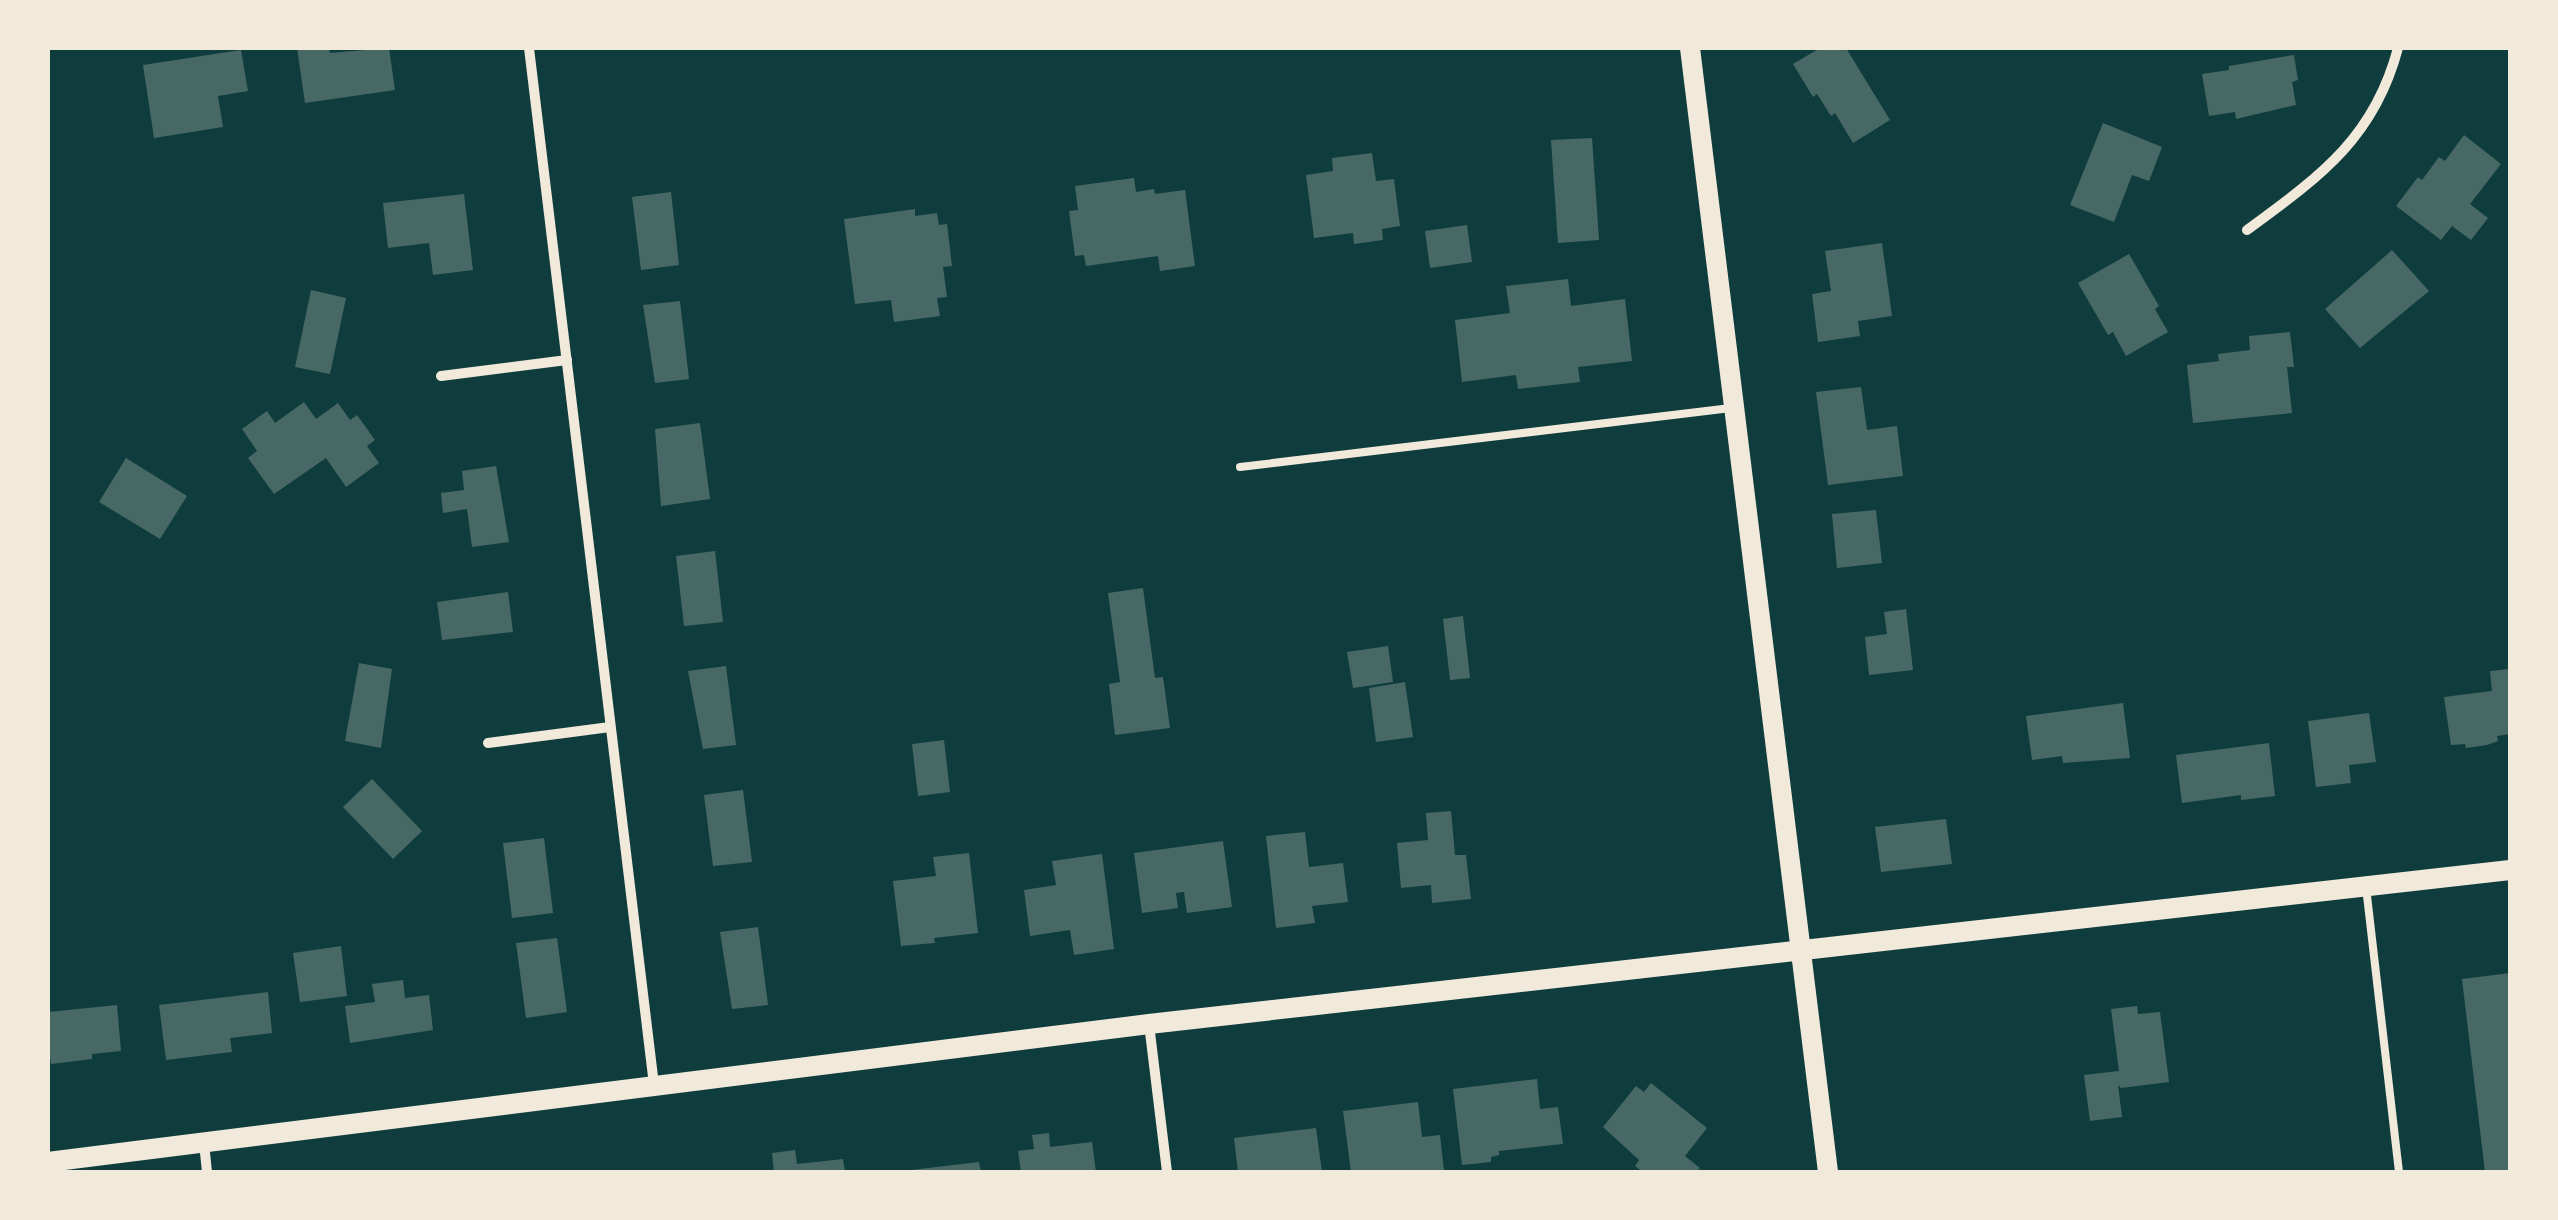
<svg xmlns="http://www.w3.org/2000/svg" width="2558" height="1220" font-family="'Archivo Narrow',sans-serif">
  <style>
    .building { fill: #486865 }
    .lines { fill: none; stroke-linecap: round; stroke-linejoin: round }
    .service { stroke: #f1e9da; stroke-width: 8 }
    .minor { stroke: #f1e9da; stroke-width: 10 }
    .secondary { stroke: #f1e9da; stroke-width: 20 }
  </style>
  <rect width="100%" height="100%" fill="#0f3d3e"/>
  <g class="building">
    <polygon points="297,48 329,48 330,53 389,48 395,90 305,103"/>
    <polygon points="1820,48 1846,48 1890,120 1853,143 1835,113 1831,116 1817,94 1813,97 1793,64"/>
    <polygon points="241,50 248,91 218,96 223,127 154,138 143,65"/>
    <polygon points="2294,55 2298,80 2292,82 2296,105 2236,119 2235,112 2209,116 2202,74 2229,70 2229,66"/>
    <polygon points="2103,123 2162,147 2149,181 2132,175 2114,222 2070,205"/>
    <polygon points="2464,135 2501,164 2470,204 2488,218 2471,240 2452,226 2441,240 2396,206 2418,177 2422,180 2439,157 2445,161"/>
    <polygon points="1592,138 1599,240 1558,243 1551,140"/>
    <polygon points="1372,153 1376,181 1394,179 1400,226 1382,229 1383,240 1354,244 1353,233 1314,238 1306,175 1333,171 1332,158"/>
    <polygon points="1134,178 1136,192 1154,189 1155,194 1185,190 1195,266 1160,271 1158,256 1086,266 1084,255 1075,256 1069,211 1078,210 1075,186"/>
    <polygon points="671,192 679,265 641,270 632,197"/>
    <polygon points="464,194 473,270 433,275 429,243 388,248 383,203"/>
    <polygon points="915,209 915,216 937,213 939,225 947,224 952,266 943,267 947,297 937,298 940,316 894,322 891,300 855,304 844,219"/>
    <polygon points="1467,225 1472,262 1430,268 1425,231"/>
    <polygon points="1882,243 1892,316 1858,321 1860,336 1818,342 1812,294 1831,291 1825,251"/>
    <polygon points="2392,250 2429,291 2360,348 2325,309"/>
    <polygon points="2129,254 2159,306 2155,309 2168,332 2126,356 2113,332 2108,335 2078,283"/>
    <polygon points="1568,279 1571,306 1625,299 1632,361 1578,367 1580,382 1518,389 1516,375 1462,382 1455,320 1510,313 1506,286"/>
    <polygon points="311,290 346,298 330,374 295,367"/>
    <polygon points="680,301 689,379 655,383 643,305"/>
    <polygon points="2290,332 2294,367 2287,367 2292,413 2193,423 2187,365 2219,361 2218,354 2250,350 2249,336"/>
    <polygon points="1861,387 1867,430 1897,426 1903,476 1828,485 1816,392"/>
    <polygon points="304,402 316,419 338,403 350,420 357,415 375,440 367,446 379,463 346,487 326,458 274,494 248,458 257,451 242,429 267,411 275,423"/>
    <polygon points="700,423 710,499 661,506 655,429"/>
    <polygon points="126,458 187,496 160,539 99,502"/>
    <polygon points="496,466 509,542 472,547 467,509 443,513 441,493 464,490 462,471"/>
    <polygon points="1876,510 1882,563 1837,568 1832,514"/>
    <polygon points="715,551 723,622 684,626 676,556"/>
    <polygon points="1143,588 1155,678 1163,677 1170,728 1115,735 1109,684 1120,682 1108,593"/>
    <polygon points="508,592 513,632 442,640 437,602"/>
    <polygon points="1906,609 1913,670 1869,675 1865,637 1887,634 1884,612"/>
    <polygon points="1463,616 1470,678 1450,680 1443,619"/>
    <polygon points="1388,646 1393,682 1353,688 1347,652"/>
    <polygon points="359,663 392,669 381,748 345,741"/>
    <polygon points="726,666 736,745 703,749 688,671"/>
    <polygon points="2510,669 2510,734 2497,736 2498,741 2487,745 2466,748 2465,744 2451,745 2444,697 2492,691 2490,671"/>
    <polygon points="1405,682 1413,737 1376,742 1369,688"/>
    <polygon points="2123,703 2130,758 2063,763 2062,756 2032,760 2026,716"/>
    <polygon points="2369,713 2376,762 2349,765 2351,783 2316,787 2308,721"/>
    <polygon points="944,740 950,792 918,796 912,744"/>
    <polygon points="2269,743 2275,796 2241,800 2241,795 2182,803 2176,755"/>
    <polygon points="372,779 422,831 393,859 343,807"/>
    <polygon points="743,790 752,862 713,866 704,795"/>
    <polygon points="1451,811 1455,855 1466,855 1471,899 1432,903 1431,885 1401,888 1397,843 1428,840 1426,813"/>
    <polygon points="1946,819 1952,864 1881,872 1875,827"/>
    <polygon points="1305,832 1309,867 1343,863 1348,902 1312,906 1315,923 1276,928 1266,836"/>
    <polygon points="544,838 553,913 512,918 503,843"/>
    <polygon points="1223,841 1232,907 1187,913 1184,892 1176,893 1178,908 1142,913 1134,853"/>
    <polygon points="969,853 978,933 934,938 935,943 901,946 893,881 936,876 933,857"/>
    <polygon points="1102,854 1114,949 1074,955 1070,930 1030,936 1024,890 1056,885 1052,861"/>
    <polygon points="758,927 768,1005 732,1009 720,932"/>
    <polygon points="557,938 567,1012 526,1018 516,943"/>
    <polygon points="341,946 347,996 300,1002 293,953"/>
    <polygon points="2510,973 2510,1172 2485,1172 2462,979"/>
    <polygon points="403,980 405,998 429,995 433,1030 350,1043 345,1006 375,1002 372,984"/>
    <polygon points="268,992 272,1033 230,1038 232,1052 166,1060 159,1005"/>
    <polygon points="117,1005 121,1051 92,1054 92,1059 51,1064 50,1058 48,1058 48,1012"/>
    <polygon points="2137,1006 2138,1014 2160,1012 2169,1082 2121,1088 2118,1085 2122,1117 2090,1121 2084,1075 2119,1071 2111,1009"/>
    <polygon points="1537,1079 1540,1109 1558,1107 1563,1144 1499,1151 1499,1155 1491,1157 1491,1162 1462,1165 1453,1089"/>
    <polygon points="1651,1083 1707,1128 1685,1156 1700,1168 1696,1172 1643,1172 1635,1166 1639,1160 1603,1127 1636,1086 1644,1092"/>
    <polygon points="1418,1102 1422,1137 1440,1135 1444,1171 1351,1172 1343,1111"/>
    <polygon points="1316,1128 1322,1172 1238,1172 1234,1138"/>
    <polygon points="1049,1133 1050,1147 1092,1142 1096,1172 1021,1172 1018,1151 1034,1149 1032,1135"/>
    <polygon points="795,1150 797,1164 843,1159 845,1172 774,1172 772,1153"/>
    <polygon points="979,1162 981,1172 911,1172 911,1170"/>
  </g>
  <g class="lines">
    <g class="service">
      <polyline points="1240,467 1731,408"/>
      <polyline points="2366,887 2399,1172"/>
    </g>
    <g class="minor">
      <polyline points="529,48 654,1085"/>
      <path d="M2247 230C2319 177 2374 139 2398 48"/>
      <polyline points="441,376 567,360"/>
      <polyline points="488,743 610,727"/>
      <polyline points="1149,1024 1167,1172"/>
      <polyline points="204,1143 207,1172"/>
    </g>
    <g class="secondary">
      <polyline points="1690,48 1828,1172"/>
      <polyline points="48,1162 1149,1024 2510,870"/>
    </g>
  </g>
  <rect width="2558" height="1220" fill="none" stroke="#f1e9da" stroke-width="100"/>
</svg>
